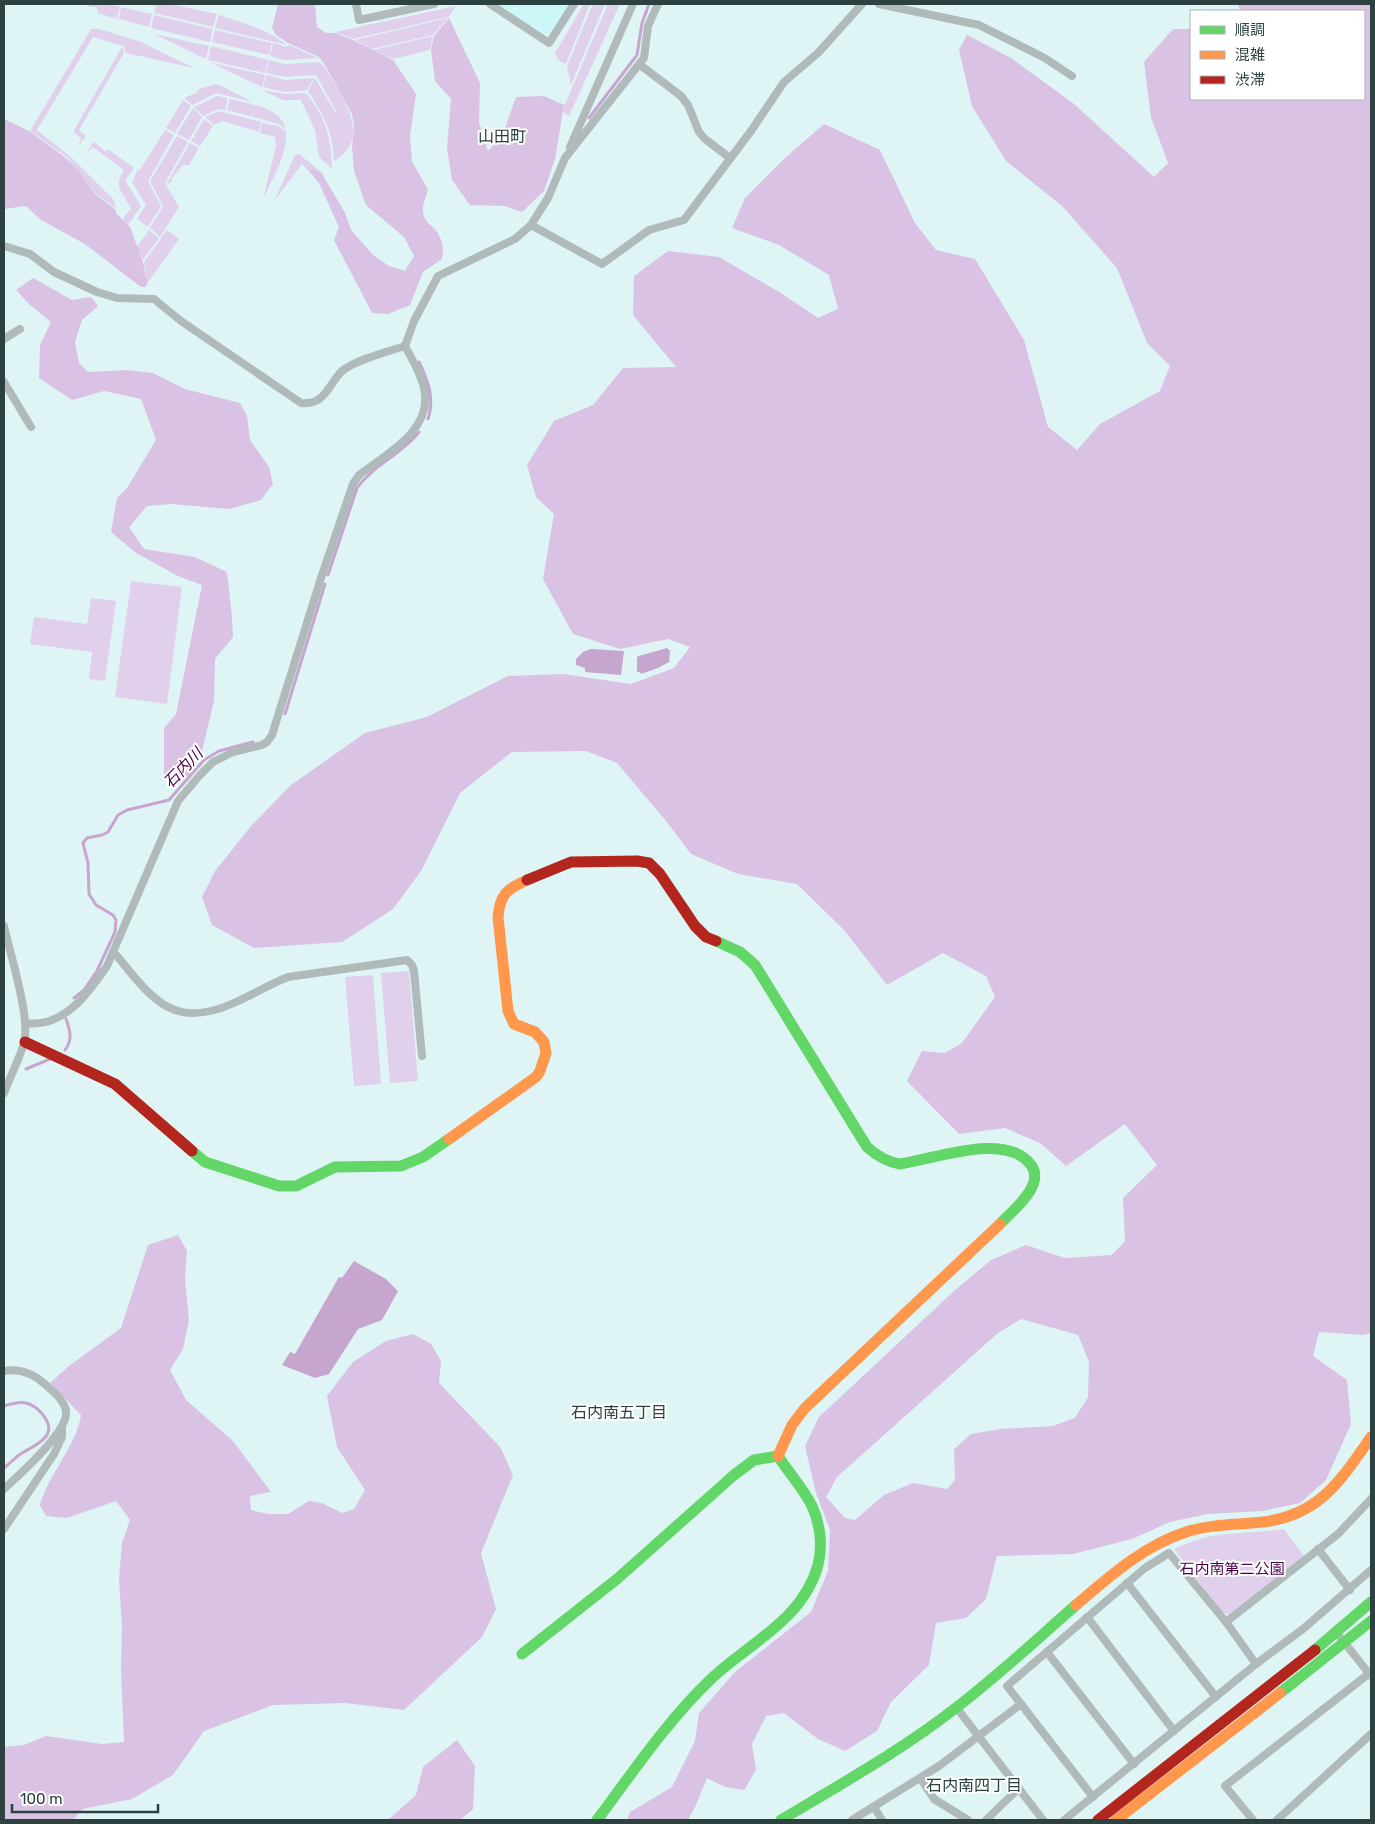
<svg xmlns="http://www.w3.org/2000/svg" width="1375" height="1824" font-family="Rubik,'Noto Sans JP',sans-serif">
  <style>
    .built { fill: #ccf7f8 }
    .green { fill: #e1d0ec }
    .forest { fill: #d9c2e3; fill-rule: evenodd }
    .water { fill: #c6a5ce }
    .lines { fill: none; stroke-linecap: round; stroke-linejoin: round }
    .stream { stroke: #c6a5ce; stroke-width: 3 }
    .street { stroke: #b1baba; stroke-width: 8 }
    .fast { stroke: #63d668; stroke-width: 11 }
    .slow { stroke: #ff974d; stroke-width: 11 }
    .jam { stroke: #b3261e; stroke-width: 11 }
    .labels { text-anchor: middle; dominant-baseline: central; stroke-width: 4; stroke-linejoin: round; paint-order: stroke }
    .park-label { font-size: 15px; fill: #4b004f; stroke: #fff }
    .neighbourhood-label { font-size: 16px; fill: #2d4141; stroke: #fff }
    .water-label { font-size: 16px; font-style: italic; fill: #4a004d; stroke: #fff }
  </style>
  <rect width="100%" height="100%" fill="#dff5f5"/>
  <polygon class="built" points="497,4 569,4 551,32 544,34"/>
  <g class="green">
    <polygon points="89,4 109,4 120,7 117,19 98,13 97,7 89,7"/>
    <polygon points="156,4 170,4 217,14 213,27 154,13"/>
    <polygon points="584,4 590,4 566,64 558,60 555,53"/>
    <polygon points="593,4 605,4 571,85 567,66"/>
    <polygon points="608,4 620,4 569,116 562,111"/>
    <polygon points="456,6 449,17 353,39 335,32"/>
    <polygon points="121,7 152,14 149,27 119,19"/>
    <polygon points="154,15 213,29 210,42 151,28"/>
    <path d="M219 15C243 23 267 29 287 45L215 28Z"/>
    <polygon points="448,18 433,35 372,49 355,40"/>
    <polygon points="91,29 99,29 141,42 194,68 126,53 123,46 93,37 37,130 73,159 114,200 116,208 96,194 67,157 30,131"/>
    <polygon points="215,30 272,43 269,55 212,42"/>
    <polygon points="154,34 209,46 206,59"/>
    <polygon points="433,36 430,50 393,59 373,50"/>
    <polygon points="273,43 286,47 289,45 318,58 285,60 270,56"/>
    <polygon points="211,46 268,60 265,73 208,60"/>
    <polygon points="122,47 124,53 79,130 86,136 78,147 81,138 73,132"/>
    <path d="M269 60 285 64 319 62 324 66C340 93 375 139 334 161 333 131 324 116 308 91L315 78 335 112 336 111 316 75 285 77 266 73Z"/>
    <polygon points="209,62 265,75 262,87"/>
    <polygon points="266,75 285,80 314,78 307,90 285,92 263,87"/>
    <polygon points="215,84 220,85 252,102 216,93 193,105 184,98 198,92 197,90"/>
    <path d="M262 90 285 94 306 93C326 118 331 137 332 169L319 157 315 130 301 100H283Z"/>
    <polygon points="217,96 228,98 225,110 218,109 203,116 194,107"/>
    <path d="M230 99C250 104 281 107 286 130L279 124 227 110Z"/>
    <polygon points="183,100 191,106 175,133 166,128"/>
    <polygon points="193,108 202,117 189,140 177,134"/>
    <polygon points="219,111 261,122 259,132 222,121 214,125 205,117"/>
    <polygon points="204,119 213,126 200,146 191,141"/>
    <path d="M262 123 278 126 286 132C287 156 273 178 263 199L276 146 275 137 260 133Z"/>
    <polygon points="165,130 174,135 148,181 161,206 148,227 137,219 146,205 132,182 138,169 140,170"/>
    <polygon points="177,136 188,142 165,183 179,207 160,237 150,228 163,206 150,181"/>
    <path d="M94 142 105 151 109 150 134 168 126 179V182L141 206 128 225 123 219 131 208C122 192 113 186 124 170L93 147 86 153Z"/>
    <polygon points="190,143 199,148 189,165 183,165 172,178 172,181 168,184 167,183"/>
    <polygon points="299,154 321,172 313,169 308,170 302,164 274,201 295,155"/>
    <polygon points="149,230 159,238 143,260 137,247"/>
    <polygon points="167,230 179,239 149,281 146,279 144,262"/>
    <polygon points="131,581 182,587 167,704 115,697"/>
    <polygon points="91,598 116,601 105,681 89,679 92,652 30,644 34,617 87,624"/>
    <polygon points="409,971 418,1081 390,1083 381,973"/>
    <polygon points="373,975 381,1084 354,1086 345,977"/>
    <path d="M1284 1529 1304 1556 1229 1614 1222 1613 1174 1549C1183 1545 1193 1541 1203 1538 1228 1532 1258 1533 1284 1529Z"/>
  </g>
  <g class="forest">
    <path d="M278 4H315L317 27 326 33H335L353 40 393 60 416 94 410 135 412 162 428 189C427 195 423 202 423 209 423 223 431 223 437 232 443 241 444 249 442 259L423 272 410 305 388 314 372 313 334 240 339 227 319 183 308 170 313 169 321 172 345 213 351 230 373 255 389 266 405 271 414 256 404 237 366 205 354 171 352 147 354 126 352 114 325 65 319 57 288 43 276 35 272 28Z"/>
    <path d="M1237 4H1371V1333L1364 1335 1319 1332 1313 1356 1347 1380 1351 1424 1326 1480 1300 1503 1262 1511 1208 1514 1170 1522 1132 1539 1073 1554 997 1556 986 1599 966 1618 936 1623 929 1665 891 1702 877 1731 845 1751 818 1739 784 1713 766 1716 752 1744 756 1770 744 1790 725 1787 707 1778 695 1807 688 1820H627L630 1812 672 1787 695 1741 699 1713 735 1672 811 1612 828 1571 830 1530 816 1493 805 1446 819 1417 954 1291 991 1260 1026 1245 1065 1258 1112 1255 1125 1241 1123 1198 1157 1165 1125 1124 1066 1166 1040 1143 1005 1128 959 1134 907 1081 922 1051 945 1053 962 1043 995 997 986 976 943 953 887 985 844 930 797 884 738 874 691 854 666 821 617 763 586 751 512 752 460 793 421 871 393 909 342 942 254 948 212 925 202 897 215 871 252 825 291 785 365 733 427 717 508 676 563 674 631 684 674 668 690 647 668 639 620 649 573 634 543 579 554 514 536 497 527 465 554 421 593 405 623 368 676 367 633 315 634 276 668 251 719 257 781 293 818 318 838 309 829 275 779 245 732 228 745 198 786 157 824 124 880 150 915 223 936 250 975 259 1024 340 1048 427 1077 450 1100 424 1160 391 1170 366 1147 343 1117 268 1062 206 1006 161 972 106 959 50 967 35 1011 58 1074 104 1154 177 1168 163 1151 117 1144 62 1173 29H1191V99H1364V11H1241ZM1021 1319 1078 1335 1089 1362 1088 1397 1075 1418 1053 1426 1000 1429 971 1434 954 1449 955 1480 947 1489 913 1483 884 1495 855 1520 845 1518 826 1497 837 1477 998 1333Z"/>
    <polygon points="449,18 480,83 479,123 488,151 502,136 516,97 544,96 564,105 555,159 544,191 522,212 504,206 470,205 452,180 447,148 451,99 435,81 431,50 434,36"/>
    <polygon points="4,119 29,131 66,158 79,171 95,194 115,209 116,213 130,227 143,262 146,279 148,281 146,287 141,287 85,244 41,220 26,206 4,209"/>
    <polygon points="33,278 72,300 91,297 98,306 82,320 75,342 79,363 88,372 126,370 153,373 185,389 240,403 247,416 250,440 269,467 273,484 261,500 229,509 171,504 147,506 129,527 144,549 195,557 227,572 232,617 233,637 215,659 214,701 201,755 188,776 172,783 164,773 164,728 176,714 202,585 178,576 136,553 111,532 117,498 127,488 156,440 141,399 104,391 72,400 39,378 40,345 51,322 30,305 16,290"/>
    <path d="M178 1235 187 1251 185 1279 189 1320 183 1349 170 1370 186 1400 233 1441 271 1492 250 1496 251 1510 268 1514H288L309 1501 322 1503 342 1513 354 1509 365 1490 337 1447 327 1396 353 1362 386 1341 413 1334 431 1344 441 1361 439 1383 500 1447 513 1475 481 1553 496 1609 482 1637 404 1710 345 1703 273 1705 204 1731 173 1775 132 1799 83 1809 73 1820H4V1747L24 1745 46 1736 102 1744 124 1742 121 1671 122 1626 119 1579 122 1543 130 1520 116 1501 67 1518 46 1516 40 1505C49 1473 76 1447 81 1415L50 1383 69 1366 121 1328 148 1245Z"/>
    <polygon points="457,1740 475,1766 473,1809 460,1820 388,1820 416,1795 423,1767"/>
  </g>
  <g class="water">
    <polygon points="667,648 670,651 669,662 658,668 641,674 640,672 637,672 637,657 639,656"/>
    <polygon points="591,649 624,651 621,675 585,672 585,668 576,665 576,659 583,652"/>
    <polygon points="354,1261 386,1279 398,1291 382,1320 358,1329 329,1374 315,1378 282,1365 290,1352 295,1354 339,1277 342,1278"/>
  </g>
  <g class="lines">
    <g class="stream">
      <polyline points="589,118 637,55 642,23 649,4"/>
      <path d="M419 362C428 381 435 398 428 419"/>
      <path d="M328 575 357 488C373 465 402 454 419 432"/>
      <polyline points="285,714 325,584"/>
      <polyline points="74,998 84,990 97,971 115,932 116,920 113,915 96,905 89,894 88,863 83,843 87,838 102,835 108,832 118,815 127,810 169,800 204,760 219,751 253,742"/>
      <path d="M65 1050C73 1040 70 1030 66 1019"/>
      <polyline points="26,1069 50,1059"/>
      <path d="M4 1406C11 1404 19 1401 26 1403 38 1406 54 1423 47 1435 39 1446 29 1448 19 1455 14 1459 9 1464 4 1468"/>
    </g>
    <g class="street">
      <polyline points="356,4 359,20 434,4"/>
      <polyline points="490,4 549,43 574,4"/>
      <polyline points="879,4 979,25 1043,57 1072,76"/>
      <polyline points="639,64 681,96 688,105 699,132 705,139 730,158"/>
      <polyline points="570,147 633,4"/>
      <polyline points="531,225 602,264 649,230 684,220 751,131 784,82 818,53 862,4"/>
      <path d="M4 246 30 254 54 272 97 292 117 298 154 299 181 321 301 403C325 405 327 387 341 372 352 361 389 351 405 346L414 321 438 276 515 239 531 225 548 198 565 158 644 58 648 26 658 4"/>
      <polyline points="4,339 20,329"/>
      <polyline points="4,382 31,427"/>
      <path d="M4 926C10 953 31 1019 24 1043 19 1060 10 1077 4 1093"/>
      <path d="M113 953 117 956C153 1000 174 1031 236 1002 254 994 270 984 288 977L407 960 412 965 414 971 422 1056"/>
      <path d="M25 1024C34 1023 44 1024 52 1020 76 1011 93 986 107 966L178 801 200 775 213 762 233 752 262 745 267 742 272 735 321 578 353 484 359 475C386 454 434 430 424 388 421 374 412 359 405 346"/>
      <path d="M4 1371C20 1368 34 1374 46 1385 54 1392 65 1401 66 1412 68 1432 18 1476 4 1489"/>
      <polyline points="4,1529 54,1454 62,1437 62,1427"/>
      <polyline points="1318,1549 1350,1590"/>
      <polyline points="1127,1583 1216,1697"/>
      <polyline points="1087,1617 1174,1731"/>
      <polyline points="1226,1622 1338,1534 1371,1499"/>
      <polyline points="1336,1632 1371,1676"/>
      <polyline points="1047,1652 1134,1764"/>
      <polyline points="956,1707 1043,1820"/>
      <polyline points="920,1778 934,1799 968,1820"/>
      <polyline points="1093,1797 1007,1686 1145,1568 1169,1553 1226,1622 1256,1664"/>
      <polyline points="874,1807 882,1820"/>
      <polyline points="852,1820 939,1766 1021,1704"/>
      <polyline points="986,1820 1019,1788"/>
      <polyline points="1064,1820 1256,1664 1303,1629 1371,1570"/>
      <polyline points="1253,1820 1225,1786 1371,1672"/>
      <polyline points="1277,1820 1371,1734"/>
    </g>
    <g class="fast">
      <path d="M716 941 740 952 755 965 867 1147C877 1156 887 1162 900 1164 935 1159 1006 1131 1031 1165 1046 1185 1012 1211 1000 1224"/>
      <polyline points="192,1151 205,1162 279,1186 296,1186 335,1167 401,1166 423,1157 449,1139"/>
      <polyline points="1315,1650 1371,1602"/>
      <polyline points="522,1654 617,1579 734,1475 754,1460 778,1456"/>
      <polyline points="1280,1693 1371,1621"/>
      <path d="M597 1820C633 1772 667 1721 711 1679 749 1643 803 1620 818 1565 823 1546 820 1524 812 1506 803 1488 789 1473 778 1456"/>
      <path d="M781 1820C841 1784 902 1750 957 1707 999 1675 1037 1639 1076 1605"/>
    </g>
    <g class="slow">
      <path d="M449 1139 536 1077 540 1071 546 1053 544 1042 535 1032 514 1024 508 1011 498 917C500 894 507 889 527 880"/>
      <polyline points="778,1456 792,1425 805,1408 1000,1224"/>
      <path d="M1076 1605C1110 1576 1143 1546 1186 1532 1211 1524 1236 1525 1262 1522 1319 1516 1341 1480 1371 1437"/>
      <polyline points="1116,1820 1280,1693"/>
    </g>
    <g class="jam">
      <polyline points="527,880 571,862 637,861 649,863 660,874 695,926 706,937 716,941"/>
      <polyline points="25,1042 115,1084 192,1151"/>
      <polyline points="1098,1820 1315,1650"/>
    </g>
  </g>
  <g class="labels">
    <g class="park-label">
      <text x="1232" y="1569">石内南第二公園</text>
    </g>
    <g class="neighbourhood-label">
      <text x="502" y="136">山田町</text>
      <text x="619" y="1412">石内南五丁目</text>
      <text x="974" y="1785">石内南四丁目</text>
    </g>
    <g class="water-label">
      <text transform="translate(183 768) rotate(-46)">石内川</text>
    </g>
  </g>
  <rect width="1375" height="1824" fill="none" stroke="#2d4141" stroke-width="10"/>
  <rect x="1190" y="10" width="175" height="90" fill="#ffffff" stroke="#abb3b3"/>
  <rect x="1200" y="26" width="25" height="8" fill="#63d668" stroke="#abb3b3"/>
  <text x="1235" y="35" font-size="15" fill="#2d4141">順調</text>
  <rect x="1200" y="51" width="25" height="8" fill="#ff974d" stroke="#abb3b3"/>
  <text x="1235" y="60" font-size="15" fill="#2d4141">混雑</text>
  <rect x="1200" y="76" width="25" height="8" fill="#b3261e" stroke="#abb3b3"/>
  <text x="1235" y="85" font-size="15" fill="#2d4141">渋滞</text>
  <path d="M12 1804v8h146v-8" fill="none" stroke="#2d4141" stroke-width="2.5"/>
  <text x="20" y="1804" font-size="15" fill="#2d4141" stroke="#ffffff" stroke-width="4" paint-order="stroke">100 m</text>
</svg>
